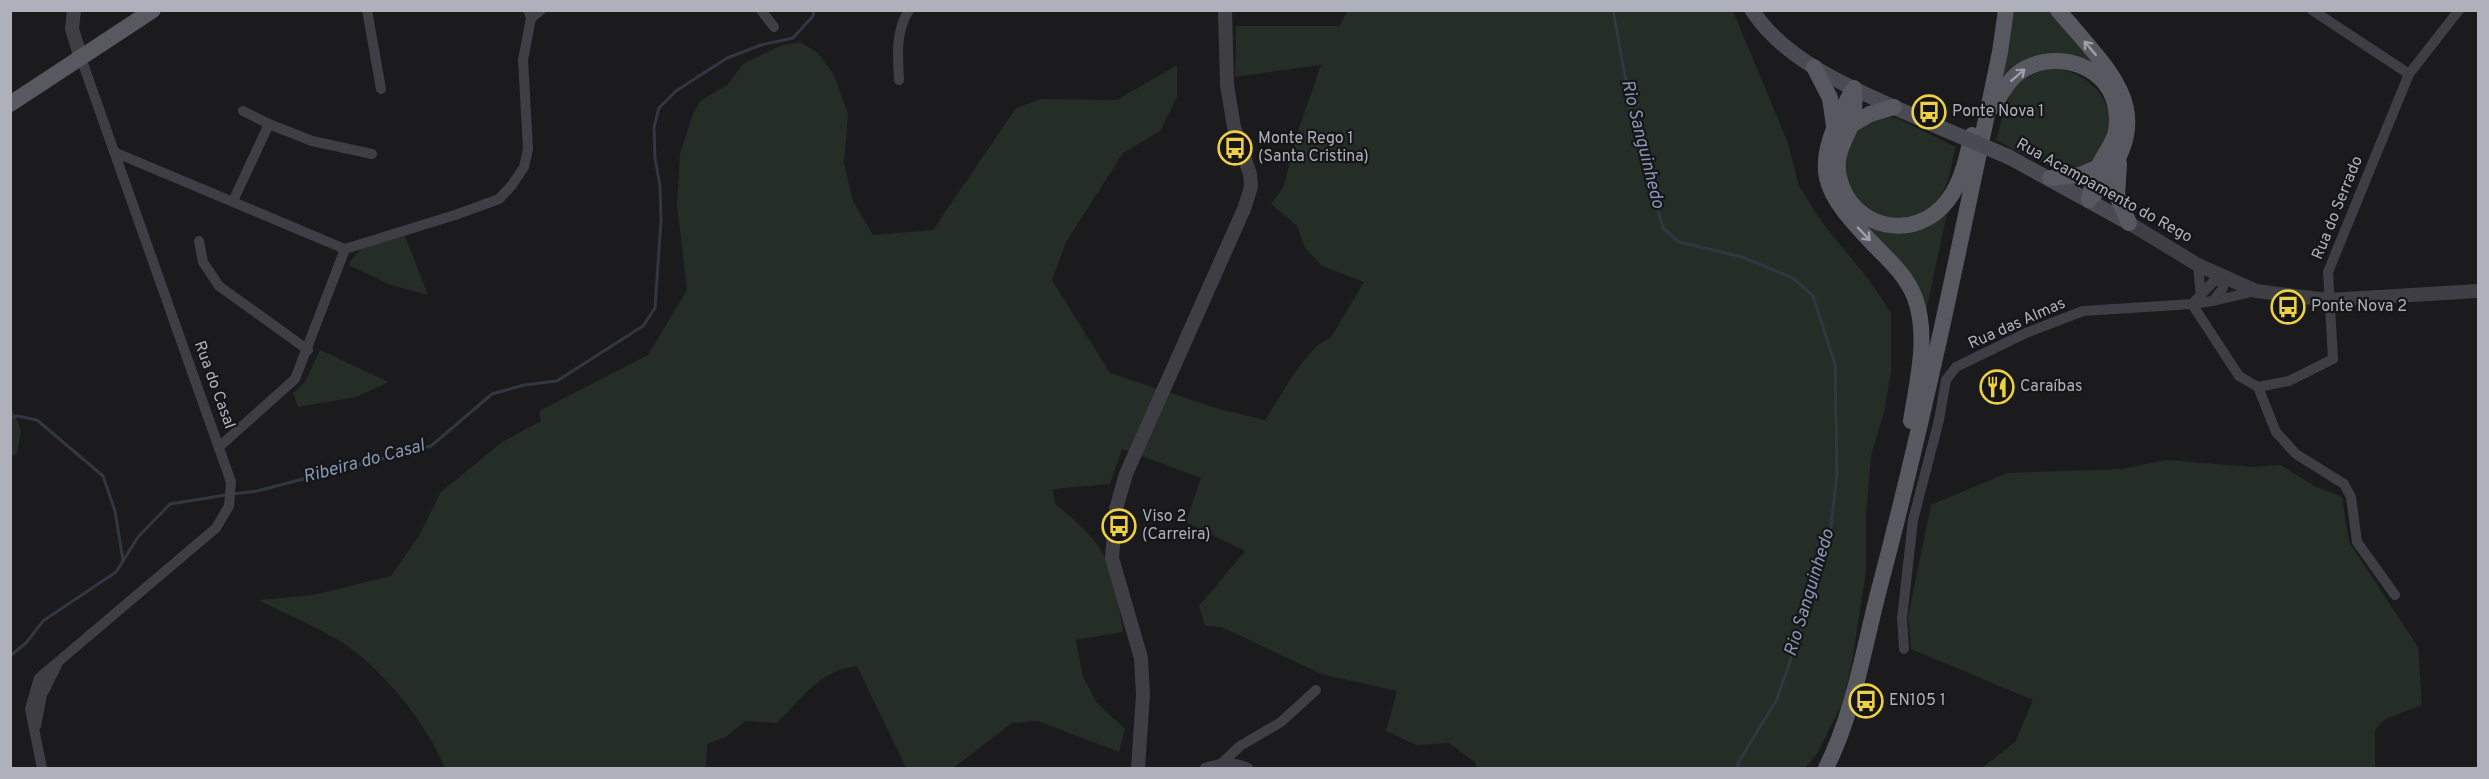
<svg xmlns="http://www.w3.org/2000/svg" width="2489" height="779" font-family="Overpass,sans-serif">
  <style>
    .green { fill: #252d27 }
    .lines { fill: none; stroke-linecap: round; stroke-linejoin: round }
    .stream { stroke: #313741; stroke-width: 3 }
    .minor { stroke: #3e3e44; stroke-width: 10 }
    .tertiary { stroke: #3e3e44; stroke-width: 14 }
    .secondary { stroke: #4a4a52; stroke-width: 15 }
    .primary { stroke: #585861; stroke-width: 16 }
    .secondary-bridge { stroke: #4a4a52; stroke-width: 15 }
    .oneway { stroke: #9d9eaa }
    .labels { text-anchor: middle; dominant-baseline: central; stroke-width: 4.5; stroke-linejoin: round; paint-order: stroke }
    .poi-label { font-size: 16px; fill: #aeb0bc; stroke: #161618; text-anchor: start }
    .street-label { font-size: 16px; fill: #aeb0bc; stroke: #161618 }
    .water-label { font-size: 18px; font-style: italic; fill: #8798b5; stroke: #161618 }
  </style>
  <rect width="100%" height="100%" fill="#1b1b1d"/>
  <g class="green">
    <path d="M1348 10 1733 11 1788 143 1799 186 1821 221 1869 280 1891 313V372L1884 413 1871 455 1866 515V572L1852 662 1843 702 1817 754 1805 768H1476V763L1449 743 1416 745 1386 731 1397 691 1321 674 1222 627 1205 626 1199 606 1245 551 1186 522 1201 478 1122 449 1110 484 1053 489 1055 504C1073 518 1096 538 1106 559 1116 580 1119 609 1123 632L1076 640 1083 677 1097 703 1125 729 1119 752 1038 721 1012 723 953 768H906L857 666C822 669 800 700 777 723L745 721 726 737 707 744 706 768H445C427 725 390 679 353 650 330 632 285 614 259 600L313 595 391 576 420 534 441 492 502 442 541 421 539 411 648 355 687 290 677 205 680 154 693 114 700 101 727 85 743 64 780 46 800 42 818 53 834 75 848 114 844 163 853 201 873 235 933 230 1016 108 1042 99 1117 100 1177 65V97L1160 131 1123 153 1066 242 1052 280 1110 373 1219 409 1265 420C1278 401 1309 342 1330 339L1364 282 1322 266 1305 248 1297 226 1271 204 1284 186 1296 137 1321 65 1235 77 1236 26H1339Z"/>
    <polygon points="2014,11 2054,11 2100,70 2073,56 2003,77"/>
    <path d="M2056 68C2135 84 2119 175 2059 168 2041 166 2012 148 1996 140 2008 100 2008 74 2056 68Z"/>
    <path d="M1897 118 1956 147C1951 163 1950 181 1941 195 1925 220 1884 226 1862 205 1855 198 1849 187 1843 178 1849 141 1851 115 1897 118Z"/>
    <path d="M1948 209 1925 316 1861 225C1900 237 1917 236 1948 209Z"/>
    <path d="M405 236 428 295 391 285 349 265C359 242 383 242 405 236Z"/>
    <polygon points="320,350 389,382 356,397 298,407 293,393 305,382"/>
    <polygon points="11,411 13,411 21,431 17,453 11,458"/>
    <polygon points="2166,460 2252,467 2281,465 2314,486 2342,497 2349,542 2418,647 2422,705 2385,719 2375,730 2375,768 1982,768 2015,742 2033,700 1911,649 1908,617 1931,505 2007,473 2121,469"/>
  </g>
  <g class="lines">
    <g class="stream">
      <polyline points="1613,10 1633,120 1663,228 1679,242 1742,257 1793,278 1813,296 1835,364 1837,474 1830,535 1810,590 1800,633 1777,699 1738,763 1738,768"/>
      <polyline points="10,418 18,416 37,420 103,476 115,511 123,560"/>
      <polyline points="232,494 257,491 431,446 492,394 524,385 557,381 643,326 655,308 661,220 660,186 655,158 654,127 659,108 676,91 727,58 761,45 793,38 813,16 814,10"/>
      <polyline points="10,656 26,643 43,621 116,572 138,537 170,504 226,495"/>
    </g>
    <g class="minor">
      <polyline points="367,10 381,89"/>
      <polyline points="761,10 774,27"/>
      <polyline points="2312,10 2409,74"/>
      <polyline points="531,18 541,10"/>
      <path d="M899 80C898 56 895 32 909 10"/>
      <polyline points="243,111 269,124"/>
      <polyline points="114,152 345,249"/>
      <polyline points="233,201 269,124 312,141 372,154"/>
      <polyline points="199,241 203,262 219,286 308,350"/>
      <polyline points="2198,265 2201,297"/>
      <polygon points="2224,279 2223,288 2213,301 2192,304 2213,282"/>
      <polyline points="2213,301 2256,291"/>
      <polyline points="2258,387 2289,381 2333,359 2328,272 2409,74 2459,10"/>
      <polyline points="220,446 295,379 345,249 455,215 499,199 512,185 524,167 528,149 523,60 531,18 528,10"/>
      <polyline points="1904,649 1902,618 1913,520 1939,420 1946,380 1956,367 2026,333 2083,311 2192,304 2239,376 2258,387 2276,432 2296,454 2344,484 2351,497 2357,542 2395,595"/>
      <polyline points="36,726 42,695 57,665"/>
      <polyline points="1222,763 1240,746 1281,722 1316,690"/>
      <polyline points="42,768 30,709 39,678 216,528 229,506 231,482 81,58"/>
      <path d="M1205 768C1220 763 1233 761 1248 768"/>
    </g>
    <g class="tertiary">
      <polyline points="74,10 72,29 81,58"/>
      <polyline points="2129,223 2198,265 2256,291 2328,300 2478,291"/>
      <polyline points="1138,768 1143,695 1141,658 1112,558 1116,509 1126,474 1244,209 1251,187 1250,174 1234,127 1227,85 1225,10"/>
    </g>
    <g class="secondary">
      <path d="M1752 10C1789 68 1873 97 1932 124"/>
      <polyline points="2009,157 2129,223"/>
    </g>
    <g class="primary">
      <path d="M2058 10C2116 79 2162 113 2092 197"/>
      <polyline points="1814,67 1830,98 1834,126"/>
      <path d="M1854 88C1855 100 1855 113 1851 125 1844 143 1834 156 1839 177 1851 230 1916 243 1948 200 1962 182 1967 156 1972 135"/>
      <path d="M1852 91C1809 172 1819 188 1880 251 1894 265 1908 279 1915 298 1929 337 1917 382 1911 421"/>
      <polyline points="10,104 153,10"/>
      <path d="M1995 106C2001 92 2012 75 2026 68 2062 50 2110 68 2116 109 2121 138 2108 146 2097 169 2093 178 2091 189 2089 200"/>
      <polyline points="1851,125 1870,114 1894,107"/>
      <polyline points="2119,163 2117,196 2129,223"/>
      <polyline points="2050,178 2080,175 2098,167"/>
      <path d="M1826 768C1855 710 1864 645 1881 582 1927 407 1963 230 2000 52L2006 10"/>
    </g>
    <polyline class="secondary-bridge" points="1932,124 2009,157"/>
  </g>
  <defs><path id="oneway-shaft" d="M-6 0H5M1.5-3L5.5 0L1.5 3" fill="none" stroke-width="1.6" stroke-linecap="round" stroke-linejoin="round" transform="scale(1.5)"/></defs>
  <g class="oneway">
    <use href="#oneway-shaft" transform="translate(2090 48) rotate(-130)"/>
    <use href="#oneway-shaft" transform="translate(2018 75) rotate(-41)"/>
    <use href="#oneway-shaft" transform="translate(1864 234) rotate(46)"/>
  </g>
  <defs>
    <g id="bus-ring" transform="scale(1.725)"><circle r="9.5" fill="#161618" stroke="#edd043" stroke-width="1.5"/><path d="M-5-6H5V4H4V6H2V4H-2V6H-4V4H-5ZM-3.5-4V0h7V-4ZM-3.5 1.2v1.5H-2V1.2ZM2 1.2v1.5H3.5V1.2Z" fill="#edd043"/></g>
    <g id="restaurant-ring" transform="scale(1.725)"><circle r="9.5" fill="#161618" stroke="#edd043" stroke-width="1.5"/><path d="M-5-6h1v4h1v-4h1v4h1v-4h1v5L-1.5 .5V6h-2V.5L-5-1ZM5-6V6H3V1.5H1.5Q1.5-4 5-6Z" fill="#edd043"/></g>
  </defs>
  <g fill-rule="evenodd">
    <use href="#bus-ring" x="1929" y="112"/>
    <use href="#bus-ring" x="1235" y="148"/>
    <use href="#bus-ring" x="2288" y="307"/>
    <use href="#restaurant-ring" x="1997" y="387"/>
    <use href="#bus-ring" x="1119" y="526"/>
    <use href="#bus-ring" x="1866" y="701"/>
  </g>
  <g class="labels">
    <g class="poi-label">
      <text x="1952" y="112">Ponte Nova 1</text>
      <text x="1258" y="139">Monte Rego 1<tspan x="1258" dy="18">(Santa Cristina)</tspan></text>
      <text x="2311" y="307">Ponte Nova 2</text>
      <text x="2020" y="387">Caraíbas</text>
      <text x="1142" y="517">Viso 2<tspan x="1142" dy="18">(Carreira)</tspan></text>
      <text x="1889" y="701">EN105 1</text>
    </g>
    <g class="street-label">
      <text transform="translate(2104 191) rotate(29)">Rua Acampamento do Rego</text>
      <text transform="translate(2338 208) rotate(-68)">Rua do Serrado</text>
      <text transform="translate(2017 324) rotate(-24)">Rua das Almas</text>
      <text transform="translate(214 385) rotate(70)">Rua do Casal</text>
    </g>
    <g class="water-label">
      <text transform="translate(1642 144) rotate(76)">Rio Sanguinhedo</text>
      <text transform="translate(364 462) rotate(-15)">Ribeira do Casal</text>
      <text transform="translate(1810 593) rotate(-73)">Rio Sanguinhedo</text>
    </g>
  </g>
  <rect width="2489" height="779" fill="none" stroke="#aeb0bc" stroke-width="24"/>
</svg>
